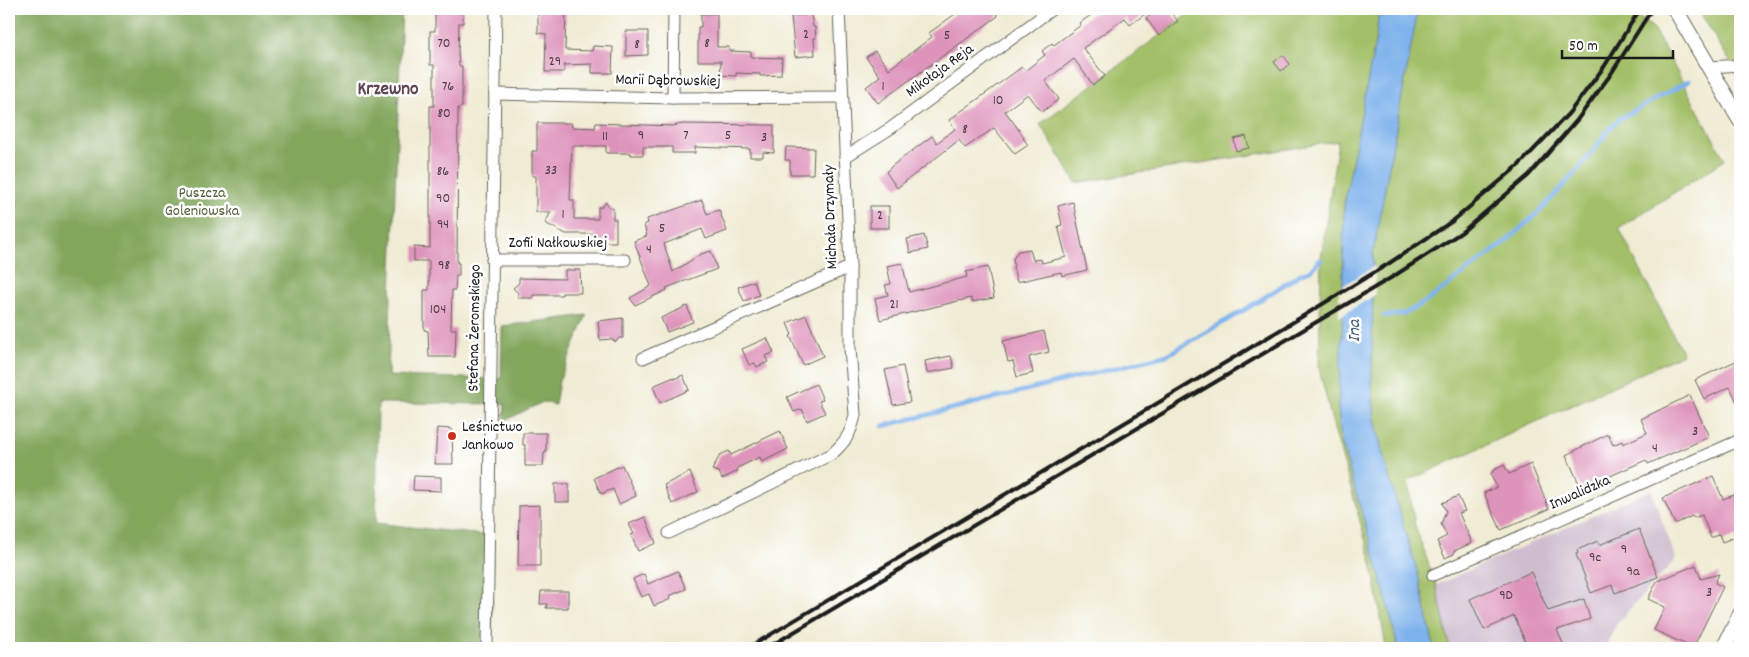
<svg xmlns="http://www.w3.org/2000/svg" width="1749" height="657" font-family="Dekko,sans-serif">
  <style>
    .industrial { fill: #cfbdcf }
    .green { fill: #a3c068; stroke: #606e42 }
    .forest { fill: #82a65c; stroke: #4f613c }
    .water { fill: #7eb2ec; stroke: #4d6784 }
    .pier { fill: #f0ebd3 }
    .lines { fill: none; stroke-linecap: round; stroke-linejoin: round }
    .stream { stroke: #7eb2ec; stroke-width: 4.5 }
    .building { fill: #de93bb }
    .minor-casing { stroke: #66645c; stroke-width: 13 }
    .tertiary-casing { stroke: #66645c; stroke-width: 17 }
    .minor { stroke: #fff; stroke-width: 11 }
    .tertiary { stroke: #fff; stroke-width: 15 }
    .rail { stroke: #1c1c1c; stroke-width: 4 }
    .poi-dot { fill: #c8321e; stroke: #fff; stroke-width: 2 }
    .labels { text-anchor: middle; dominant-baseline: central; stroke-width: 5; stroke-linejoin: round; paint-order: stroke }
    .number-label { font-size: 14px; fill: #4c3a44 }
    .street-label { font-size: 16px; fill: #1c1c1c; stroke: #fff }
    .park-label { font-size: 16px; fill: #525e3a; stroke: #fff }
    .poi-label { font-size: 16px; fill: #1c1c1c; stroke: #fff; text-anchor: start }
    .water-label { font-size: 18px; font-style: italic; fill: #48607a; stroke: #fff }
    .quarter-label { font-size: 19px; font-weight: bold; fill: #604654; stroke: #fff }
  </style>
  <rect width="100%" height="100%" fill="#fff"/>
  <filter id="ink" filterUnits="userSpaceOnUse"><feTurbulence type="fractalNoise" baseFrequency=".02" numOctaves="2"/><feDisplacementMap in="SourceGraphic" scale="10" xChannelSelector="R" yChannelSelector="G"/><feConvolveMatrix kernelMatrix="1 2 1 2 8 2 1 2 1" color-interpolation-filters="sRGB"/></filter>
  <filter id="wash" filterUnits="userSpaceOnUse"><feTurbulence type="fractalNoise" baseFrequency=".0096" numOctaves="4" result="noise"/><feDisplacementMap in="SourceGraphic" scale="20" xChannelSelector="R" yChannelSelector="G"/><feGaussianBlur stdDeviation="1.12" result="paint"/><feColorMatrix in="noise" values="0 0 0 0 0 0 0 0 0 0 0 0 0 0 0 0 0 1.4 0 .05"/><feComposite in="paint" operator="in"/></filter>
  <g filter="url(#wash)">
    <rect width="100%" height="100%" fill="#f0ebd3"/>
    <polygon class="industrial" points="1651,490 1676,559 1617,623 1605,648 1450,648 1436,585"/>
    <g class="green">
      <polygon points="1195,9 1628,9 1653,28 1725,160 1619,228 1683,354 1408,481 1415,526 1436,585 1450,648 1386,648 1372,563 1333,425 1319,368 1321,258 1338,141 1076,183 1040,124"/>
      <polygon points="1707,9 1740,9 1740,78 1701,14"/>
    </g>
    <polygon class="forest" points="9,9 402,9 388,376 501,379 502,326 587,315 559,381 555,405 543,402 504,421 505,404 378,403 376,523 492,536 492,648 9,648"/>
    <polygon class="water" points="1379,9 1418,9 1373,254 1372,386 1375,419 1385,463 1418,574 1434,648 1398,648 1386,597 1341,441 1338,407 1342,334 1344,205 1376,37"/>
    <polygon class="pier" points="1375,266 1375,295 1339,317 1339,288"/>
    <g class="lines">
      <g class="stream">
        <polyline points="1384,316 1404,314 1427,301 1504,243 1543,208 1581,166 1612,126 1619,119 1689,81"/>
        <path d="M883 426 1167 355 1246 309 1302 273C1310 271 1315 269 1318 261L1321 260"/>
      </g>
    </g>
    <g id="blocks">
      <g class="building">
        <polygon points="435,9 463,9 463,23 459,23 458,54 459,66 462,66 462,107 458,108 457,263 459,263 459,276 456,276 455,290 452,290 451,329 456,329 455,357 429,357 428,331 424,330 424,290 429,290 429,261 414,261 414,247 430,248 430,106 434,106 434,65 430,65 430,31 435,31"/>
        <polygon points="538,9 566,9 565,50 592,51 593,46 613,47 612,73 592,73 592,64 564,65 564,72 545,72 546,34 538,33"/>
        <polygon points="962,9 993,9 998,16 878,103 866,87 880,76 866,57 875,51 889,69 932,37 929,33"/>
        <polygon points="1099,9 1152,9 1130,25 1125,18 1083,48 1105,76 1093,85 1074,59 1045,81 1059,99 1042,112 1028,94 1005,111 1024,137 1023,138 1028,145 1015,154 994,128 965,148 959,140 897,188 886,172 893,165 932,136 937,143 955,129 949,120 1022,67 1025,71 1045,55 1042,51 1052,43 1054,45 1081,25 1080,23"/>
        <polygon points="1159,9 1168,9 1178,21 1159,36 1146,18"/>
        <polygon points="701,14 717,14 717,47 729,47 729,51 751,52 751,57 782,58 781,75 760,76 760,74 736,73 736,76 720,75 721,61 698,61 698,27 701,27"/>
        <polygon points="811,14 813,27 815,27 816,38 814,38 815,55 795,57 791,16"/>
        <polygon points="626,31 648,31 648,55 626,56"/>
        <polygon points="1283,55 1290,64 1281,71 1274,62"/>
        <polygon points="537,123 571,123 572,127 595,128 596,123 672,126 683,124 774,125 774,153 763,152 763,157 750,157 750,149 695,147 695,153 672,153 672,147 643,147 643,155 631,155 631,153 606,153 606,146 572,146 570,200 574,200 574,219 598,219 598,207 602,207 606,202 609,207 613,208 613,219 616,219 616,242 595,242 595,234 566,234 545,223 551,212 536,212 536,176 532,176 532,151 537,151"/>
        <polygon points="1246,136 1249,148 1236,151 1234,139"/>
        <polygon points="786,147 814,148 813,174 790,174 790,160 785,160"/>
        <polygon points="702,200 707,214 719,210 727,231 706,239 702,229 664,244 673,272 701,254 711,251 717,269 666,288 667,290 635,305 630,298 651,286 634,241 647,236 644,225 648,223 647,219"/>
        <polygon points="1073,202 1087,270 1062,276 1061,272 1017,282 1013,267 1014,265 1013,259 1018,251 1030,249 1033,260 1041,259 1042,263 1066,257 1058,226 1062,225 1058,206"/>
        <rect x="870" y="206" width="19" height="22"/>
        <polygon points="924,235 928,249 910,253 907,239"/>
        <polygon points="902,263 909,292 967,277 966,272 988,267 994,298 972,302 971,298 880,320 875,298 888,295 885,285 891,284 887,266"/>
        <polygon points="565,270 580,270 581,293 562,293 562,295 533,295 533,298 518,298 518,293 513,288 519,283 519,278 565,279"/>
        <polygon points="754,281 759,295 744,301 738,287"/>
        <polygon points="687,306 693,322 667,332 661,318"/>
        <polygon points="806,315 823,356 803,365 790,336 792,335 787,323"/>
        <polygon points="623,318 623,338 619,338 616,342 611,339 600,340 598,321"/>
        <polygon points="1044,331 1049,352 1029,357 1033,373 1017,377 1013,361 1008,362 1003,341"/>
        <polygon points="767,338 774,353 765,356 768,362 757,367 755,363 749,365 742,349"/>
        <polygon points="951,356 954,368 927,373 925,361"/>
        <polygon points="1740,359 1740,409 1730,387 1704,399 1695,380"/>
        <polygon points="903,366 910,402 893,405 885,370"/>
        <polygon points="683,375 689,390 660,403 653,386 674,377 674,379"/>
        <polygon points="816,384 823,400 819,401 825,413 807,421 802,409 794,412 787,397"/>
        <polygon points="1690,395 1709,437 1648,464 1646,460 1608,477 1610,481 1590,490 1587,485 1581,488 1566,455 1608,434 1613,445 1622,441 1623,444 1647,433 1641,419"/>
        <polygon points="437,428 452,429 453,464 435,464"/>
        <polygon points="780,431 788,449 762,462 760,457 737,468 738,471 722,479 719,472 712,470 720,455 729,451 731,455"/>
        <polygon points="523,433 546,433 546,453 544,453 543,466 525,466 525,445 523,445"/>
        <polygon points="1531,464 1549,509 1501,530 1484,493 1497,487 1490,474 1493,472 1492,471 1504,465 1509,474"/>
        <polygon points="622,465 636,496 619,504 613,489 601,494 594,478"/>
        <polygon points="690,472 698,492 672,504 664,485"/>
        <polygon points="414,476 441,477 441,491 413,490"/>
        <polygon points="1713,476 1723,499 1740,493 1740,535 1722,542 1719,534 1711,538 1702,515 1694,518 1692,516 1675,524 1663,498"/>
        <rect x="555" y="484" width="14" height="18"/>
        <polygon points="1458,496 1465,511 1459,513 1472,543 1454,551 1454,554 1445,558 1437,541 1447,536 1441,524 1446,511 1442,503"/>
        <polygon points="540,505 540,566 518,566 519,506"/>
        <polygon points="645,517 656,543 638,551 631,535 634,534 629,524"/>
        <polygon points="1639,529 1658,577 1615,593 1612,585 1591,593 1576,554 1578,553 1577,550 1598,541 1599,545"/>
        <polygon points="1696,565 1701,579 1719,574 1715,583 1723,587 1693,648 1654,630 1665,607 1648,599 1657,581"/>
        <polygon points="678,571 686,589 669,596 671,599 654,606 649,594 641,597 633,579 644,574 648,584"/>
        <polygon points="1531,572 1548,611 1584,599 1590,619 1557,630 1565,648 1528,648 1514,616 1484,630 1470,599"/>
        <polygon points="541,591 568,591 568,608 546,608 547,604 540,604"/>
      </g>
    </g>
  </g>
  <g filter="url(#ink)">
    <use href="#blocks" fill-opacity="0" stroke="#66645c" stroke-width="1"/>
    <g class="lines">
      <g class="minor-casing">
        <g id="minor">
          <polyline points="1710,67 1740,65"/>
          <polyline points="495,94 673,98 842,97"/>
          <polyline points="673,98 674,9"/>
          <polyline points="845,157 891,128 1052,9"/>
          <polyline points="492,260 625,260"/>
          <polyline points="643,358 850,267"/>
          <path d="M669 533 832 454C845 442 851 434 855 415L850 348V267L839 9"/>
          <polyline points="1433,575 1740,440"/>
          <polyline points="487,648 496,9"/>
        </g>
      </g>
      <g class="tertiary-casing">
        <g id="tertiary">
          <polyline points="1675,9 1740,120"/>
          <polyline points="1724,648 1740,615"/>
        </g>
      </g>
      <use href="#minor" class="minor"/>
      <use href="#tertiary" class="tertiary"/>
      <g class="rail">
        <polyline points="748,648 1290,324 1388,264 1454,220 1519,165 1569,113 1604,67 1640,9"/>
        <polyline points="767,648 1394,276 1462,232 1529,175 1577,120 1611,74 1652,9"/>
      </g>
    </g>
  </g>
  <circle class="poi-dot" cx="452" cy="436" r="5"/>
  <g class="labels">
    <g class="number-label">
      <text x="806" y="35">2</text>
      <text x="947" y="36">5</text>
      <text x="444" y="44">70</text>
      <text x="707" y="44">8</text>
      <text x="637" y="45">8</text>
      <text x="555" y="62">29</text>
      <text x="448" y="87">76</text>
      <text x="883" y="87">1</text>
      <text x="998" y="101">10</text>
      <text x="444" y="114">80</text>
      <text x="965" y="130">8</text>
      <text x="641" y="136">9</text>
      <text x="686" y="136">7</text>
      <text x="728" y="136">5</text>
      <text x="605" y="137">11</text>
      <text x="764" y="138">3</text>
      <text x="551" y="171">33</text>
      <text x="443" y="172">86</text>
      <text x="443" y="199">90</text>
      <text x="563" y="215">1</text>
      <text x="880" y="216">2</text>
      <text x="443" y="225">94</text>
      <text x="662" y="229">5</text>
      <text x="649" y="250">4</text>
      <text x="444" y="266">98</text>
      <text x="894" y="305">21</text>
      <text x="438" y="310">104</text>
      <text x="1695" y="432">3</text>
      <text x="1655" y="449">4</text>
      <text x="1624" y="550">9</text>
      <text x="1595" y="558">9c</text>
      <text x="1633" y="572">9a</text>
      <text x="1709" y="593">3</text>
      <text x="1506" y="596">9D</text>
    </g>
    <g class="street-label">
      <text transform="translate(940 71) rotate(-36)">Mikołaja Reja</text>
      <text transform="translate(668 81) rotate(1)">Marii Dąbrowskiej</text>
      <text transform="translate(831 217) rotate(-92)">Michała Drzymały</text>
      <text x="558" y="243">Zofii Nałkowskiej</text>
      <text transform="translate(475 328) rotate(-89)">Stefana Żeromskiego</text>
      <text transform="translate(1580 493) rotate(-24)">Inwalidzka</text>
    </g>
    <g class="park-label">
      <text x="202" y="193">Puszcza<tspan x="202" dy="18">Goleniowska</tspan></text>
    </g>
    <g class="poi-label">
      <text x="462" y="427">Leśnictwo<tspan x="462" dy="18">Jankowo</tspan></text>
    </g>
    <g class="water-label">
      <text transform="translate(1355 331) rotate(-90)">Ina</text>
    </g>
    <g class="quarter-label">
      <text x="388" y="90">Krzewno</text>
    </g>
  </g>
  <rect width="1749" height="657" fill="none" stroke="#fff" stroke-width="30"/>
  <path d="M1562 50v8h111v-8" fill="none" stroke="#1c1c1c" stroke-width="2.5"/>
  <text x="1569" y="50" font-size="15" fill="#1c1c1c" stroke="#ffffff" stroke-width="4" paint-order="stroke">50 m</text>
</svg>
